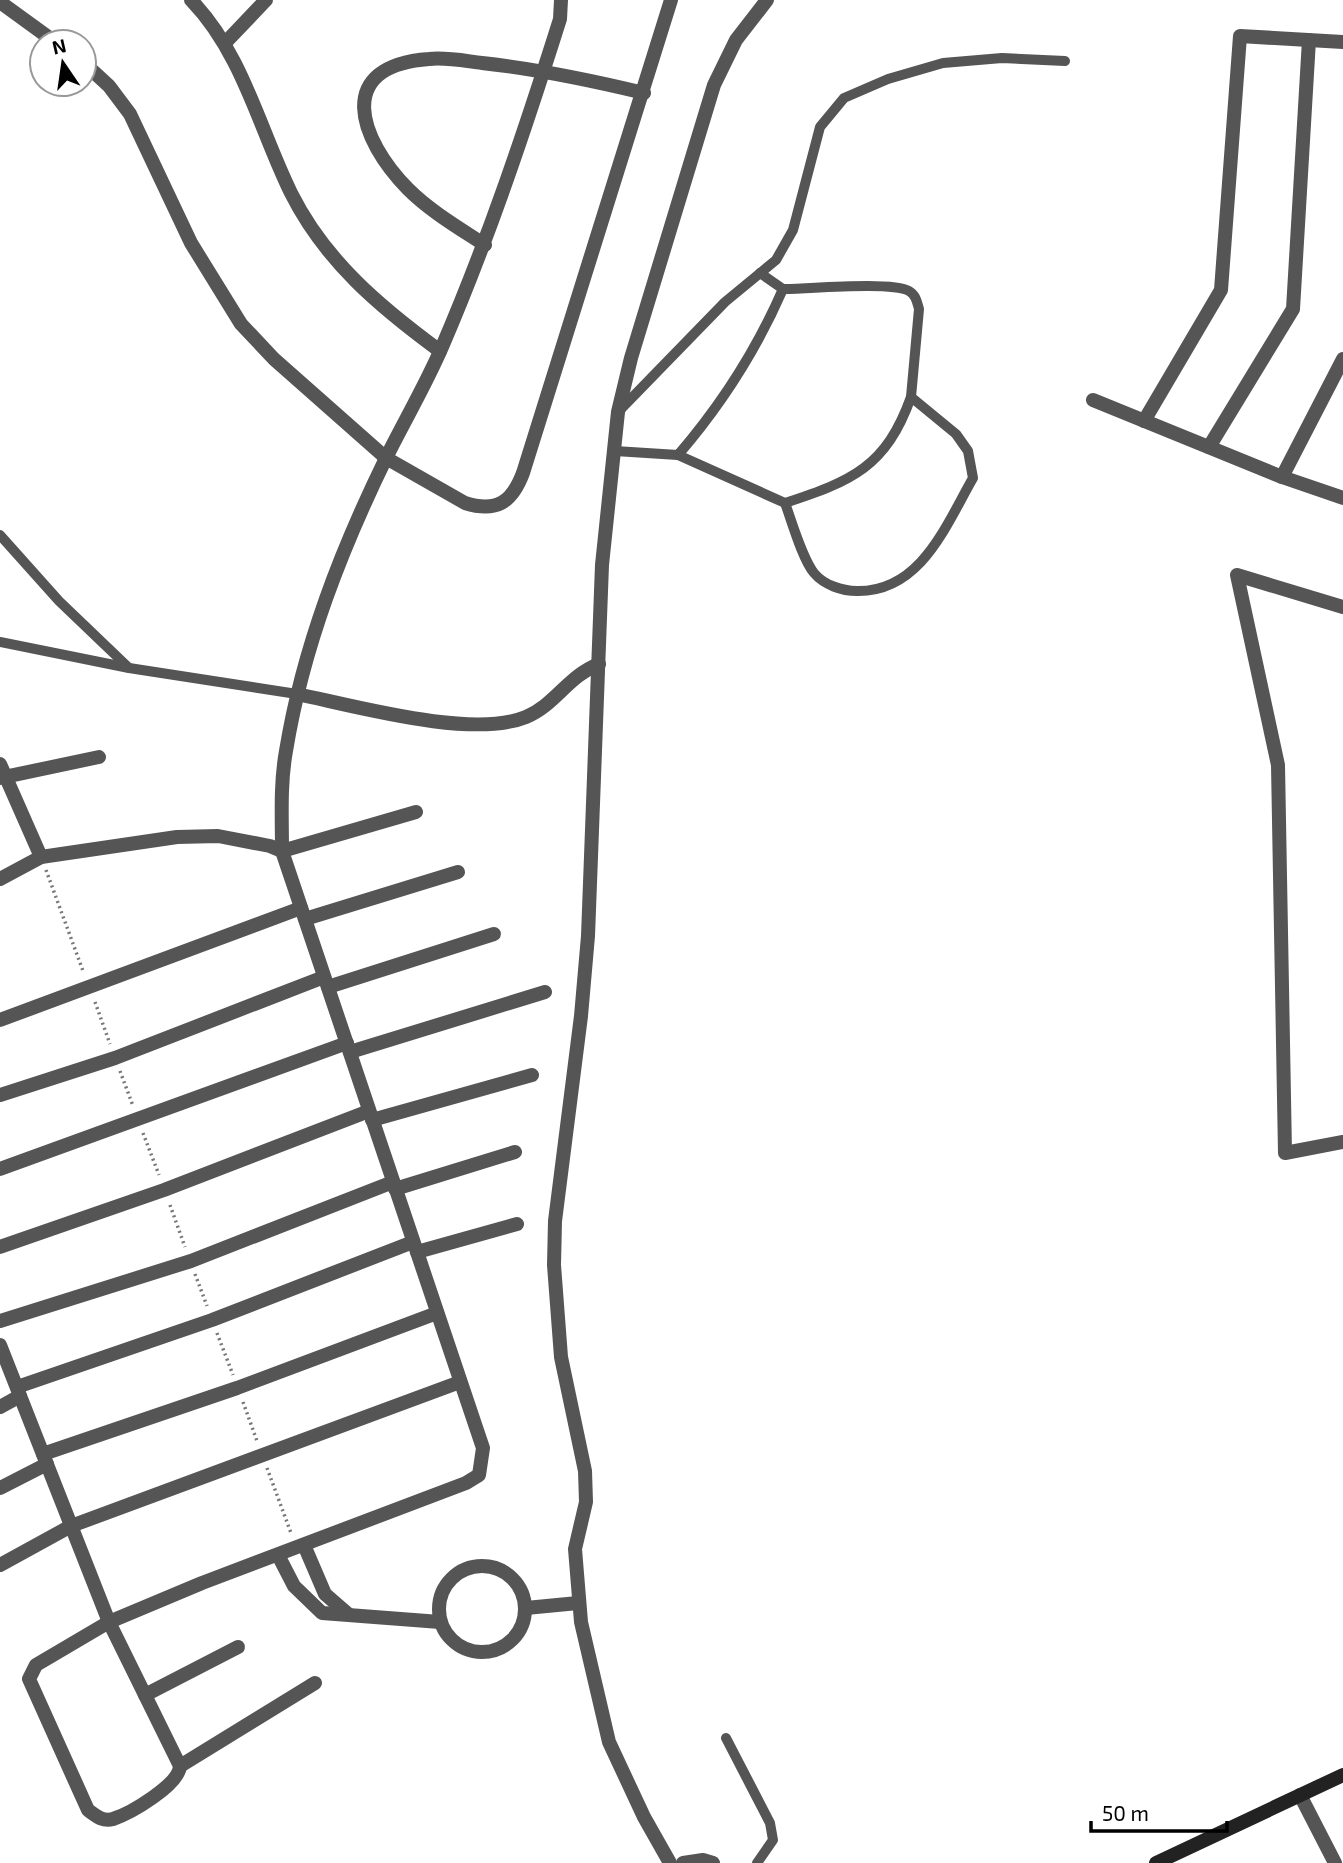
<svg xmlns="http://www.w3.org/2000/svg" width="1343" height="1863" font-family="'Exo 2',sans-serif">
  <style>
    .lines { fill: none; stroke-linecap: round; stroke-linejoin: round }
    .path { stroke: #777; stroke-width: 3.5; stroke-dasharray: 2 3.5; stroke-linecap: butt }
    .lane { stroke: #555; stroke-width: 10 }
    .street { stroke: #555; stroke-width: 14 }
    .secondary { stroke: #222; stroke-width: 14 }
  </style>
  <rect width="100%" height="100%" fill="#fff"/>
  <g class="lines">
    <g class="path">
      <polyline points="46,870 83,971"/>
      <polyline points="95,1002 110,1044"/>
      <polyline points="120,1071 133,1106"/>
      <polyline points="143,1133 159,1175"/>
      <polyline points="170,1205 185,1247"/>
      <polyline points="195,1274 207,1306"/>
      <polyline points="217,1333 233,1375"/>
      <polyline points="243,1402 257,1441"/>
      <polyline points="267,1468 291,1533"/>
    </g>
    <g class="lane">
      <polyline points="619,411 725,302 776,260 793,230 820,127 844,98 888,79 943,63 1002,58 1065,61"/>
      <path d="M615 451 678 455C722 404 756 351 783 289L760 273"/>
      <path d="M678 455 785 503C792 522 802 558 814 573 824 585 842 591 857 591 921 592 946 525 973 478L968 451 956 434 911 397 919 309C917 302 916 295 909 291 892 281 807 289 783 289"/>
      <path d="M785 503C852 481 886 467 911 397"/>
      <polyline points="0,535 59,601 129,668"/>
      <polyline points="0,642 129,668 297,694"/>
      <polyline points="726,1738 770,1823 773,1840 757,1863"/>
    </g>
    <g class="street">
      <path d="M191 0C243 54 259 128 291 193 325 261 380 307 440 351"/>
      <polyline points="0,2 55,42"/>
      <polyline points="225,43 266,0"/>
      <path d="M84 63 109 86 130 114 191 243 241 324 274 359 386 458 465 503C497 513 512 502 523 473L671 0"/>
      <path d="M485 245C459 228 430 211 408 189 359 139 333 66 429 59 446 57 465 61 482 63 537 69 590 80 644 93"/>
      <polyline points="1093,400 1282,477 1343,498"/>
      <polyline points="1144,421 1221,290 1240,36 1343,42"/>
      <polyline points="1209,447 1293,309 1309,40"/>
      <polyline points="1282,477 1343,359"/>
      <polyline points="1343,607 1237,575 1278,765 1285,1153 1343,1142"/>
      <path d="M297 694C355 706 472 739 526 717 555 705 568 676 599 664"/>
      <polyline points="0,764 41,857"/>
      <polyline points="0,778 99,757"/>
      <polyline points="0,879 41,857 177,837 218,836 270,846 282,851 416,812"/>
      <polyline points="305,919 458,872"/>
      <polyline points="328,987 494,934"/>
      <polyline points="0,1020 301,908"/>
      <polyline points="350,1052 545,992"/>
      <polyline points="0,1095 115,1058 324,977"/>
      <polyline points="372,1120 532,1075"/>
      <polyline points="0,1169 347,1043"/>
      <polyline points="395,1189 515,1152"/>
      <polyline points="0,1247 164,1190 369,1111"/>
      <polyline points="417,1252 517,1224"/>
      <polyline points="0,1321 191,1261 393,1182"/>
      <path d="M0 1345 109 1622 202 1583 466 1483 479 1475 483 1448 282 851C282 818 280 784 286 751 303 647 341 550 387 456 405 420 426 384 442 347 488 240 525 130 560 19L561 0"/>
      <polyline points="17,1387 212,1320 413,1242"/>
      <polyline points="0,1407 20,1396"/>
      <polyline points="43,1454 237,1388 437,1313"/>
      <polyline points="0,1488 47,1464"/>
      <polyline points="304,1545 325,1594 348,1614"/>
      <polyline points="278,1555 294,1586 322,1613 440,1622"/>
      <polyline points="0,1565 71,1526 460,1382"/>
      <circle cx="482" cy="1609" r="43"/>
      <polyline points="526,1608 578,1603"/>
      <path d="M109 1622 180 1766C179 1785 131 1813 113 1819 103 1822 96 1816 88 1810L29 1679 36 1665Z"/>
      <polyline points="145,1695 238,1647"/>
      <polyline points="180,1766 315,1683"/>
      <polyline points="1300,1795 1335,1863"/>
      <polyline points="670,1863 644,1817 609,1742 581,1622 575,1549 586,1502 585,1471 561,1357 554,1265 555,1221 581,1016 588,936 602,565 618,412 631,358 714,85 736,40 767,0"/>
      <polyline points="683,1863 703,1860 713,1863"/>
    </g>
    <polyline class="secondary" points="1156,1863 1343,1775"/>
  </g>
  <g transform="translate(63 63) rotate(347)"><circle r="33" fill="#ffffff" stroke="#999999" stroke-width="2"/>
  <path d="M0-5L12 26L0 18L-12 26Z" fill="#000000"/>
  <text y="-10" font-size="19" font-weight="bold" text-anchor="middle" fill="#000000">N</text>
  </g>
  <path d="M1091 1821v10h136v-10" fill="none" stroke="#000000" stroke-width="3.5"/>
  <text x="1102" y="1821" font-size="21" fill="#000000" stroke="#ffffff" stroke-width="5" paint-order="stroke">50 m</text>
</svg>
